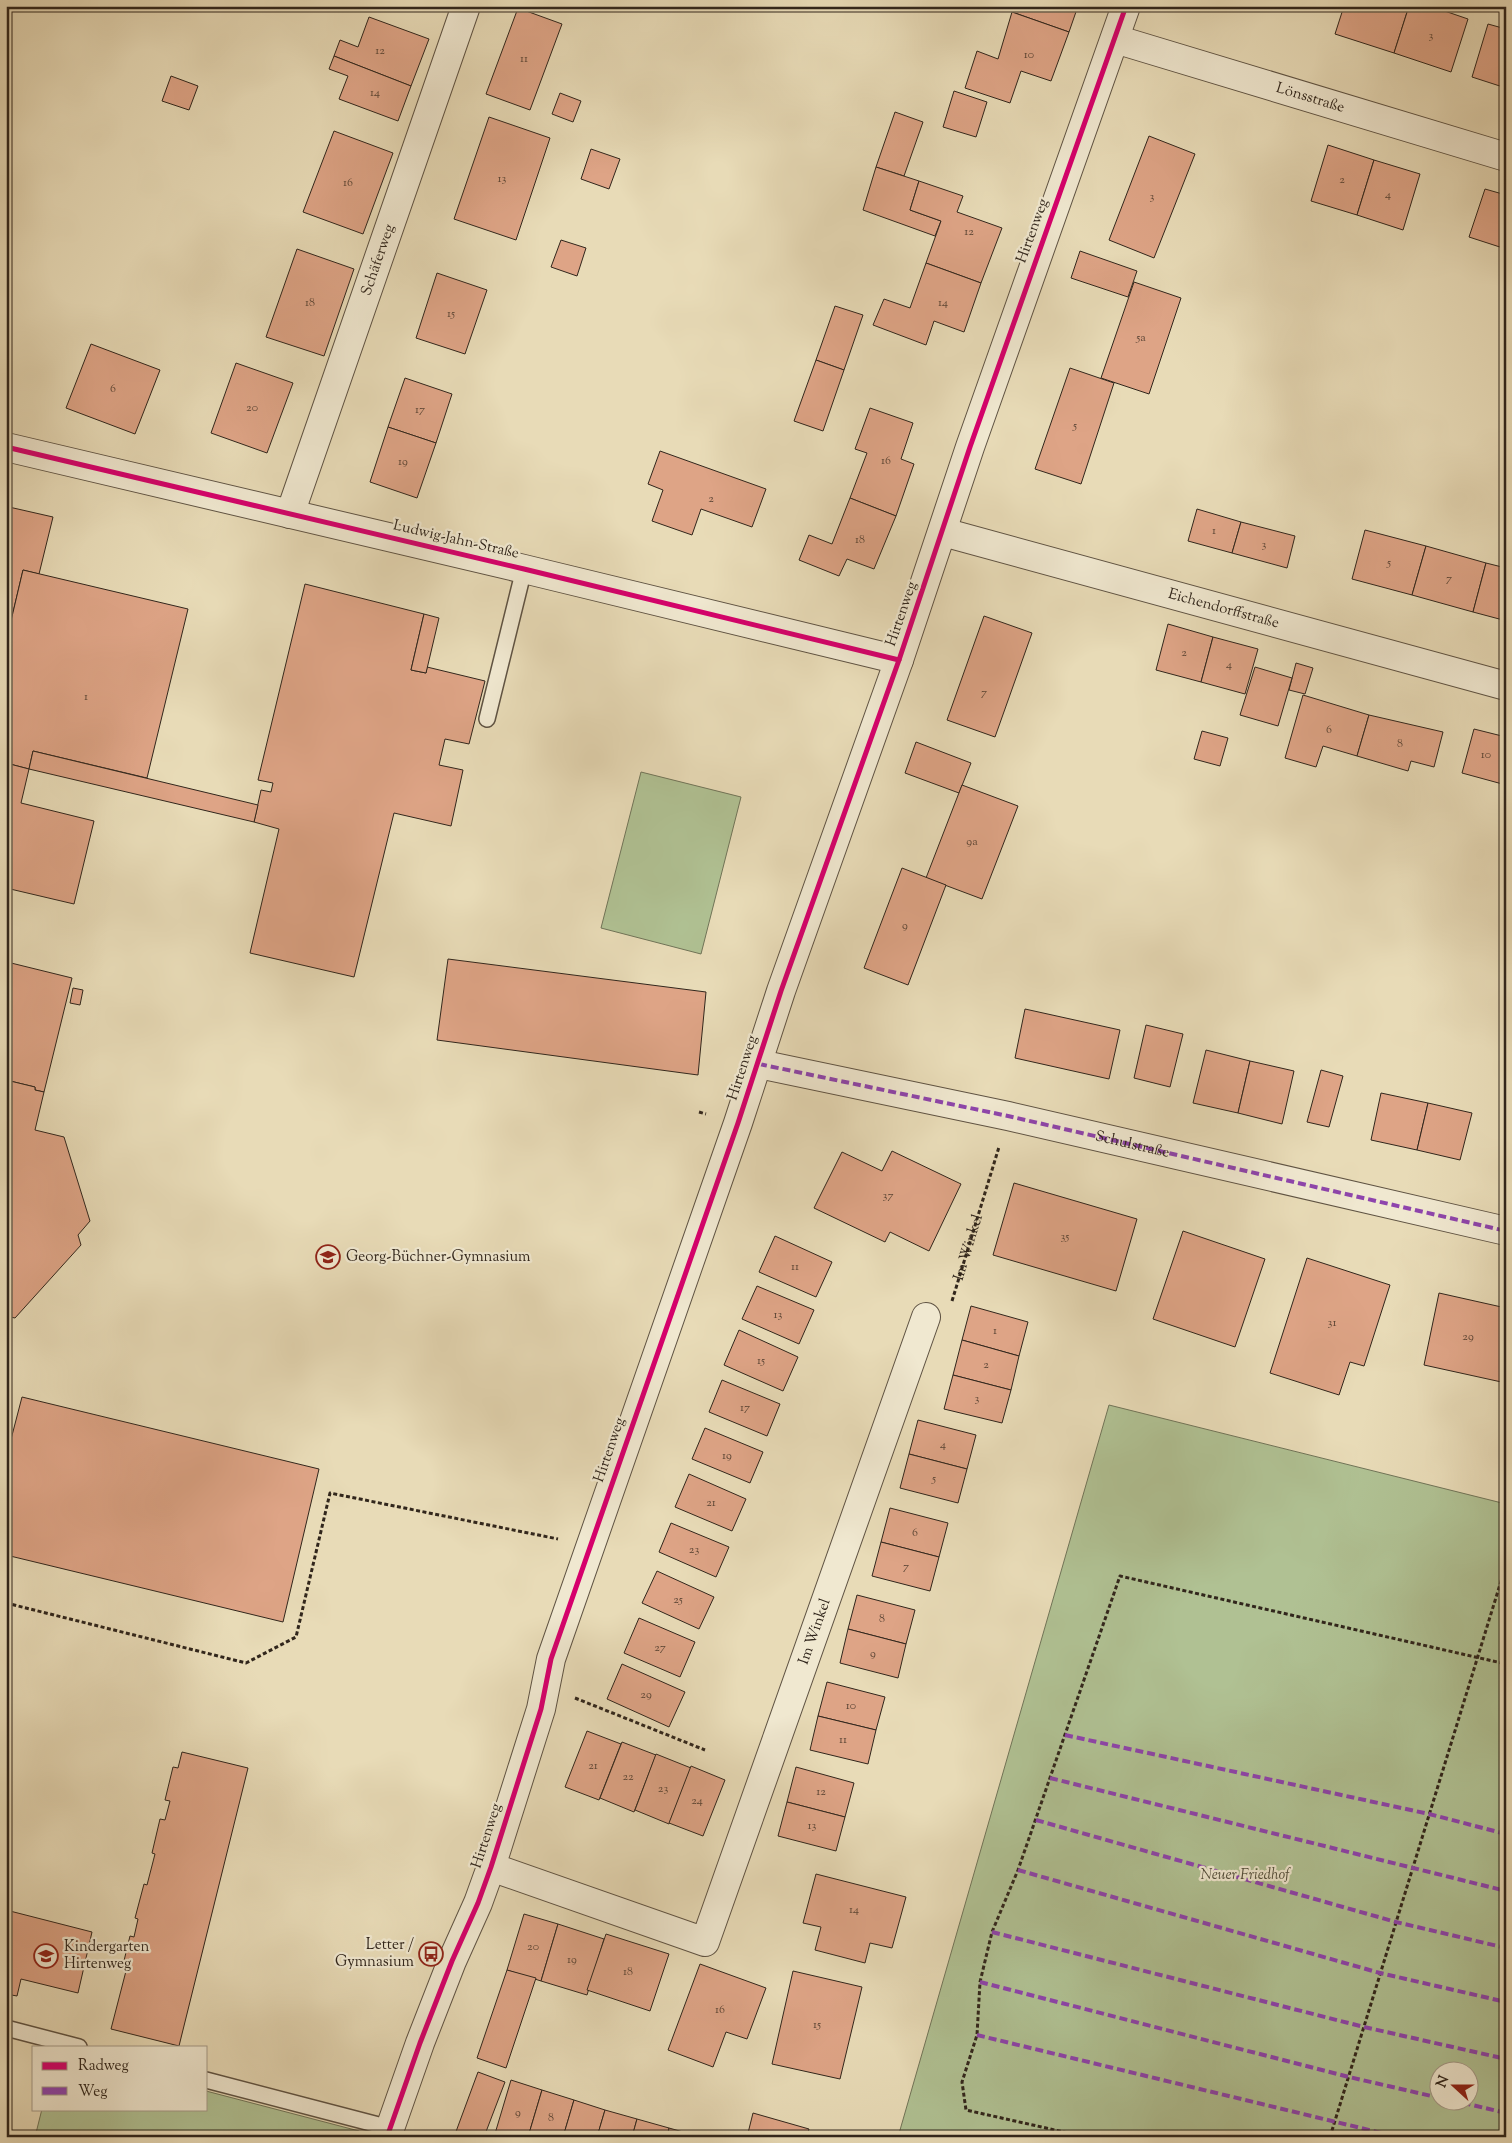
<svg xmlns="http://www.w3.org/2000/svg" width="1512" height="2143" font-family="'Sorts Mill Goudy',serif">
  <style>
    .green { fill: #b0c193; stroke: #707458; fill-rule: evenodd }
    .building { fill: #dea486; stroke: #31261c }
    .lines { fill: none; stroke-linecap: round; stroke-linejoin: round }
    .lane-casing { stroke: #5f5343; stroke-width: 18 }
    .street-casing { stroke: #5f5343; stroke-width: 30 }
    .path { stroke: #31261c; stroke-width: 3; stroke-dasharray: 4 2.5; stroke-linecap: butt }
    .lane { stroke: #f0e8d0; stroke-width: 15 }
    .street { stroke: #f0e8d0; stroke-width: 28 }
    .quiet { stroke: #8e44ad; stroke-width: 4; stroke-dasharray: 8 4; stroke-linecap: butt }
    .cycleway-casing { stroke: #f0e8d0; stroke-width: 8 }
    .cycleway { stroke: #d6006c; stroke-width: 5 }
    .labels { text-anchor: middle; dominant-baseline: central; stroke-width: 4.5; stroke-linejoin: round; paint-order: stroke }
    .number-label { font-size: 12px; fill: #5c4636 }
    .street-label { font-size: 15px; fill: #31261c; stroke: #f0e8d0 }
    .poi-label { font-size: 15px; fill: #31261c; stroke: #f0e8d0; text-anchor: start }
    .park-label { font-size: 15px; font-style: italic; fill: #514d3a; stroke: #f0e8d0 }
  </style>
  <rect width="100%" height="100%" fill="#e8dbb7"/>
  <filter id="stains"><feTurbulence type="fractalNoise" baseFrequency=".004" numOctaves="4"/><feColorMatrix values="0 0 0 0 .2 0 0 0 0 .09 0 0 0 0 .02 0 0 0 .5 -.17"/></filter>
  <radialGradient id="worn" r=".72"><stop offset=".6" stop-color="#630" stop-opacity="0"/><stop offset="1" stop-color="#630" stop-opacity=".3"/></radialGradient>
  <g class="green">
    <polygon points="641,772 741,797 701,954 601,928"/>
    <path d="M1109 1405 1506 1504V2137H898ZM1440 2070H1470V2100H1440Z"/>
    <polygon points="206,2091 359,2131 357,2137 35,2137 42,2109 206,2109"/>
  </g>
  <g class="building">
    <polygon points="8,6 23,6 21,11"/>
    <polygon points="1014,6 1078,6 1069,32 1012,12"/>
    <polygon points="1344,6 1409,6 1394,53 1335,34"/>
    <polygon points="1409,6 1430,6 1468,19 1451,72 1394,53"/>
    <polygon points="518,8 562,24 530,110 486,94"/>
    <polygon points="1012,12 1069,32 1051,81 1021,71 1010,103 965,88 977,51 998,59"/>
    <polygon points="369,17 429,39 411,86 334,56 340,40 358,47"/>
    <polygon points="1488,24 1506,29 1506,88 1472,77"/>
    <polygon points="334,56 411,86 398,121 339,99 348,76 329,69"/>
    <polygon points="171,76 198,86 189,110 162,101"/>
    <polygon points="954,91 987,102 976,137 943,127"/>
    <polygon points="560,93 581,101 573,122 552,114"/>
    <polygon points="895,112 923,122 904,176 876,167"/>
    <polygon points="489,117 550,138 516,240 454,219"/>
    <polygon points="334,131 393,153 363,234 303,212"/>
    <polygon points="1149,136 1195,154 1154,258 1109,240"/>
    <polygon points="1328,145 1374,160 1357,215 1311,201"/>
    <polygon points="591,149 620,159 609,189 581,179"/>
    <polygon points="1374,160 1420,174 1403,230 1357,215"/>
    <polygon points="876,167 919,181 910,210 941,221 935,236 863,210"/>
    <polygon points="919,181 963,196 957,212 1002,228 981,283 926,263 941,221 910,210"/>
    <polygon points="1485,189 1506,195 1506,249 1469,237"/>
    <polygon points="561,240 586,248 577,276 551,267"/>
    <polygon points="297,249 354,269 324,356 266,337"/>
    <polygon points="1080,251 1137,271 1128,297 1071,278"/>
    <polygon points="926,263 981,283 964,332 934,321 926,345 873,325 884,299 910,308"/>
    <polygon points="437,273 487,290 465,354 416,338"/>
    <polygon points="1134,282 1181,298 1149,394 1101,378"/>
    <polygon points="835,306 863,315 844,370 816,360"/>
    <polygon points="91,344 160,370 135,434 66,408"/>
    <polygon points="816,360 844,370 823,431 794,421"/>
    <polygon points="236,363 293,383 267,453 211,433"/>
    <polygon points="1070,368 1114,383 1081,484 1035,469"/>
    <polygon points="405,378 452,394 436,443 388,427"/>
    <polygon points="870,408 913,423 901,459 914,464 896,516 850,498 867,453 855,449"/>
    <polygon points="388,427 436,443 417,498 370,482"/>
    <polygon points="660,451 766,489 752,527 701,509 692,535 652,521 663,490 648,484"/>
    <polygon points="850,498 896,516 874,569 847,559 839,576 799,560 809,535 832,544"/>
    <polygon points="9,507 53,517 39,574 23,570 6,642 6,519"/>
    <polygon points="1197,509 1241,522 1232,553 1188,541"/>
    <polygon points="1241,522 1295,536 1287,568 1232,553"/>
    <polygon points="1365,530 1426,546 1412,595 1352,579"/>
    <polygon points="1426,546 1486,563 1473,612 1412,595"/>
    <polygon points="1486,563 1506,568 1506,607 1503,620 1473,612"/>
    <polygon points="23,570 188,609 147,778 33,751 29,769 6,763 6,642"/>
    <polygon points="305,584 424,614 411,670 426,673 427,667 485,681 469,744 445,739 439,765 463,770 451,826 394,813 354,977 250,953 279,829 254,822 261,790 271,792 273,783 258,780"/>
    <polygon points="424,614 439,618 426,673 411,670"/>
    <polygon points="984,616 1032,633 995,737 947,720"/>
    <polygon points="1168,624 1213,637 1201,682 1156,670"/>
    <polygon points="1213,637 1258,649 1245,694 1201,682"/>
    <polygon points="1296,663 1313,668 1305,694 1289,690"/>
    <polygon points="1255,667 1292,678 1278,726 1240,715"/>
    <polygon points="1303,695 1369,715 1357,756 1323,746 1316,767 1285,758"/>
    <polygon points="1369,715 1443,732 1434,767 1411,761 1408,771 1357,756"/>
    <polygon points="1474,729 1506,737 1506,785 1462,773"/>
    <polygon points="1202,731 1228,738 1220,766 1194,759"/>
    <polygon points="916,742 971,763 959,793 905,773"/>
    <polygon points="33,751 258,805 254,822 29,769"/>
    <polygon points="6,763 29,769 21,803 94,821 74,904 6,888"/>
    <polygon points="962,785 1018,806 982,899 926,878"/>
    <polygon points="902,868 946,885 908,985 864,968"/>
    <polygon points="448,959 706,992 698,1075 437,1040"/>
    <polygon points="7,962 72,978 44,1092 35,1090 35,1087 6,1080"/>
    <polygon points="73,988 83,990 80,1005 70,1003"/>
    <polygon points="1025,1009 1120,1030 1109,1079 1015,1058"/>
    <polygon points="1146,1025 1183,1034 1170,1087 1134,1078"/>
    <polygon points="1206,1050 1250,1061 1238,1113 1193,1103"/>
    <polygon points="1250,1061 1294,1071 1282,1124 1238,1113"/>
    <polygon points="1321,1070 1343,1076 1329,1127 1307,1122"/>
    <polygon points="6,1080 35,1087 35,1090 44,1092 35,1130 64,1137 90,1221 78,1235 81,1245 15,1318 6,1316"/>
    <polygon points="1381,1093 1428,1103 1417,1150 1371,1140"/>
    <polygon points="1428,1103 1472,1113 1460,1160 1417,1150"/>
    <polygon points="892,1151 961,1184 929,1251 890,1232 885,1242 814,1208 842,1152 882,1171"/>
    <polygon points="1014,1183 1137,1219 1116,1291 993,1255"/>
    <polygon points="1183,1231 1265,1259 1235,1347 1153,1319"/>
    <polygon points="775,1236 832,1262 816,1297 759,1272"/>
    <polygon points="1307,1258 1390,1285 1364,1366 1350,1362 1339,1395 1270,1373"/>
    <polygon points="757,1286 814,1310 799,1344 742,1319"/>
    <polygon points="1439,1293 1506,1308 1506,1383 1424,1365"/>
    <polygon points="971,1306 1028,1322 1019,1356 962,1340"/>
    <polygon points="739,1330 798,1357 783,1391 724,1365"/>
    <polygon points="962,1340 1019,1356 1011,1390 953,1375"/>
    <polygon points="953,1375 1011,1390 1002,1423 944,1409"/>
    <polygon points="722,1380 780,1404 767,1436 709,1412"/>
    <polygon points="22,1397 319,1469 283,1622 6,1555 6,1447 9,1447"/>
    <polygon points="918,1420 976,1435 967,1469 909,1454"/>
    <polygon points="705,1428 763,1452 750,1483 692,1459"/>
    <polygon points="909,1454 967,1469 958,1503 900,1488"/>
    <polygon points="689,1474 746,1499 732,1531 675,1507"/>
    <polygon points="890,1508 948,1523 939,1557 881,1542"/>
    <polygon points="671,1523 729,1547 716,1577 659,1552"/>
    <polygon points="881,1542 939,1557 930,1591 872,1576"/>
    <polygon points="657,1571 714,1597 699,1629 642,1603"/>
    <polygon points="857,1595 915,1610 906,1644 848,1629"/>
    <polygon points="639,1618 695,1642 680,1677 624,1653"/>
    <polygon points="848,1629 906,1644 898,1678 840,1663"/>
    <polygon points="622,1664 685,1692 669,1727 607,1699"/>
    <polygon points="827,1682 885,1697 876,1730 818,1716"/>
    <polygon points="818,1716 876,1730 868,1764 810,1750"/>
    <polygon points="587,1731 621,1744 599,1800 565,1787"/>
    <polygon points="622,1742 656,1755 634,1812 600,1798"/>
    <polygon points="182,1752 248,1768 179,2046 111,2029 126,1971 122,1969 130,1936 134,1937 138,1919 135,1918 144,1884 147,1885 155,1854 152,1853 160,1819 165,1820 170,1801 165,1800 173,1767 178,1768"/>
    <polygon points="656,1754 691,1768 669,1824 635,1810"/>
    <polygon points="691,1766 725,1780 703,1836 669,1823"/>
    <polygon points="796,1767 854,1783 845,1817 787,1802"/>
    <polygon points="787,1802 845,1817 836,1851 778,1836"/>
    <polygon points="816,1874 906,1897 892,1948 870,1943 865,1963 815,1950 821,1927 803,1923"/>
    <polygon points="6,1910 92,1932 78,1993 21,1979 17,1996 6,1994"/>
    <polygon points="524,1914 558,1924 541,1981 507,1970"/>
    <polygon points="558,1924 604,1939 587,1995 541,1981"/>
    <polygon points="606,1934 669,1954 650,2011 587,1990"/>
    <polygon points="700,1964 766,1988 747,2039 726,2032 713,2067 668,2050"/>
    <polygon points="507,1970 536,1978 506,2068 477,2058"/>
    <polygon points="793,1971 862,1987 840,2079 772,2064"/>
    <polygon points="478,2072 505,2082 484,2137 454,2137"/>
    <polygon points="511,2080 542,2090 528,2137 494,2137"/>
    <polygon points="542,2090 574,2100 563,2137 528,2137"/>
    <polygon points="574,2100 605,2110 597,2137 563,2137"/>
    <polygon points="605,2110 637,2119 632,2137 597,2137"/>
    <polygon points="753,2113 809,2129 807,2137 747,2137"/>
    <polygon points="637,2119 669,2128 667,2137 632,2137"/>
    <polygon points="669,2128 701,2137 667,2137"/>
  </g>
  <g class="lines">
    <g class="lane-casing">
      <g id="lane">
        <polyline points="487,719 524,569"/>
        <polyline points="6,2028 79,2047"/>
        <polyline points="206,2080 390,2128"/>
      </g>
    </g>
    <g class="street-casing">
      <g id="street">
        <path id="s2" d="M1115 39 1506 157"/>
        <polyline points="6,447 524,569 899,660"/>
        <path id="s3" d="M290 514 466 6"/>
        <path id="s4" d="M943 532 1506 686"/>
        <path id="s5" d="M759 1064 1008 1116 1506 1231"/>
        <path id="s6" d="M491 1867 705 1942 926 1317"/>
        <polyline points="387,2137 420,2043 452,1961 478,1903 491,1867 541,1709 551,1659 738,1123 781,991 899,660 970,447 1126,6"/>
      </g>
    </g>
    <g class="path">
      <polyline points="699,1112 706,1114"/>
      <path id="s1" d="M952 1301 999 1147"/>
      <polyline points="6,1603 246,1663 296,1637 330,1493 558,1539"/>
      <polyline points="575,1698 705,1750"/>
      <polyline points="1086,2137 966,2110 962,2082 977,2035 980,1982 992,1932 1018,1870 1120,1576 1506,1664"/>
      <polyline points="1330,2137 1506,1565"/>
    </g>
    <use href="#lane" class="lane"/>
    <use href="#street" class="street"/>
    <g class="quiet">
      <polyline points="759,1064 1008,1116 1506,1231"/>
      <polyline points="1065,1735 1429,1814 1506,1834"/>
      <polyline points="1050,1778 1506,1891"/>
      <polyline points="1036,1820 1396,1922 1506,1948"/>
      <polyline points="1018,1870 1380,1973 1506,2002"/>
      <polyline points="992,1932 1364,2027 1506,2059"/>
      <polyline points="980,1982 1349,2077 1440,2098"/>
      <polyline points="977,2035 1398,2137"/>
      <polyline points="1451,2100 1506,2113"/>
    </g>
    <g class="cycleway-casing">
      <g id="cycleway">
        <polyline points="6,447 524,569 899,660"/>
        <polyline points="387,2137 420,2043 452,1961 478,1903 491,1867 541,1709 551,1659 738,1123 781,991 899,660 970,447 1126,6"/>
      </g>
    </g>
    <use href="#cycleway" class="cycleway"/>
  </g>
  <defs>
    <g id="school-ring" transform="scale(1.25)"><circle r="9.5" fill="#f0e8d0" stroke="#8f2418" stroke-width="1.5"/><path d="M0-5L7-2L0 1L-7-2ZM-4 1L0 2.5L4 1V4Q0 6-4 4Z" fill="#8f2418"/></g>
    <g id="bus-ring" transform="scale(1.25)"><circle r="9.5" fill="#f0e8d0" stroke="#8f2418" stroke-width="1.5"/><path d="M-5-6H5V4H4V6H2V4H-2V6H-4V4H-5ZM-3.5-4V0h7V-4ZM-3.5 1.2v1.5H-2V1.2ZM2 1.2v1.5H3.5V1.2Z" fill="#8f2418"/></g>
  </defs>
  <g fill-rule="evenodd">
    <use href="#school-ring" x="328" y="1257"/>
    <use href="#bus-ring" x="431" y="1954"/>
    <use href="#school-ring" x="46" y="1956"/>
  </g>
  <g class="labels">
    <g class="number-label">
      <text x="1431" y="36">3</text>
      <text x="380" y="51">12</text>
      <text x="1029" y="55">10</text>
      <text x="524" y="59">11</text>
      <text x="375" y="93">14</text>
      <text x="502" y="179">13</text>
      <text x="1342" y="180">2</text>
      <text x="348" y="183">16</text>
      <text x="1388" y="195">4</text>
      <text x="1152" y="197">3</text>
      <text x="969" y="232">12</text>
      <text x="310" y="303">18</text>
      <text x="943" y="303">14</text>
      <text x="451" y="314">15</text>
      <text x="1141" y="338">5a</text>
      <text x="113" y="389">6</text>
      <text x="252" y="408">20</text>
      <text x="420" y="410">17</text>
      <text x="1075" y="426">5</text>
      <text x="886" y="461">16</text>
      <text x="403" y="462">19</text>
      <text x="711" y="499">2</text>
      <text x="1214" y="531">1</text>
      <text x="860" y="540">18</text>
      <text x="1264" y="545">3</text>
      <text x="1389" y="563">5</text>
      <text x="1449" y="579">7</text>
      <text x="1184" y="653">2</text>
      <text x="1229" y="665">4</text>
      <text x="984" y="693">7</text>
      <text x="86" y="697">1</text>
      <text x="1329" y="730">6</text>
      <text x="1400" y="744">8</text>
      <text x="1486" y="755">10</text>
      <text x="972" y="842">9a</text>
      <text x="905" y="926">9</text>
      <text x="888" y="1196">37</text>
      <text x="1065" y="1237">35</text>
      <text x="795" y="1267">11</text>
      <text x="778" y="1315">13</text>
      <text x="1332" y="1323">31</text>
      <text x="995" y="1331">1</text>
      <text x="1468" y="1337">29</text>
      <text x="761" y="1361">15</text>
      <text x="986" y="1365">2</text>
      <text x="977" y="1399">3</text>
      <text x="745" y="1408">17</text>
      <text x="943" y="1445">4</text>
      <text x="727" y="1456">19</text>
      <text x="934" y="1479">5</text>
      <text x="711" y="1503">21</text>
      <text x="915" y="1533">6</text>
      <text x="694" y="1550">23</text>
      <text x="906" y="1567">7</text>
      <text x="678" y="1600">25</text>
      <text x="882" y="1619">8</text>
      <text x="660" y="1648">27</text>
      <text x="873" y="1654">9</text>
      <text x="646" y="1695">29</text>
      <text x="851" y="1706">10</text>
      <text x="843" y="1740">11</text>
      <text x="593" y="1766">21</text>
      <text x="628" y="1777">22</text>
      <text x="663" y="1789">23</text>
      <text x="821" y="1792">12</text>
      <text x="697" y="1801">24</text>
      <text x="812" y="1826">13</text>
      <text x="854" y="1910">14</text>
      <text x="533" y="1947">20</text>
      <text x="572" y="1960">19</text>
      <text x="628" y="1972">18</text>
      <text x="720" y="2010">16</text>
      <text x="817" y="2025">15</text>
      <text x="518" y="2113">9</text>
      <text x="551" y="2118">8</text>
    </g>
    <g class="street-label">
      <text stroke="none"><textPath href="#s2" startOffset="204">Lönsstraße</textPath></text>
      <text transform="translate(1033 231) rotate(-70)">Hirtenweg</text>
      <text stroke="none"><textPath href="#s3" startOffset="269">Schäferweg</textPath></text>
      <text transform="translate(456 540) rotate(13)">Ludwig-Jahn-Straße</text>
      <text stroke="none"><textPath href="#s4" startOffset="291">Eichendorffstraße</textPath></text>
      <text transform="translate(902 614) rotate(-71)">Hirtenweg</text>
      <text transform="translate(743 1068) rotate(-72)">Hirtenweg</text>
      <text stroke="none"><textPath href="#s5" startOffset="382">Schulstraße</textPath></text>
      <text stroke="none"><textPath href="#s1" startOffset="56">Im Winkel</textPath></text>
      <text transform="translate(610 1450) rotate(-71)">Hirtenweg</text>
      <text stroke="none"><textPath href="#s6" startOffset="556">Im Winkel</textPath></text>
      <text transform="translate(487 1836) rotate(-72)">Hirtenweg</text>
    </g>
    <g class="poi-label">
      <text x="346" y="1257">Georg-Büchner-Gymnasium</text>
      <text x="414" y="1945" text-anchor="end">Letter /<tspan x="414" dy="17">Gymnasium</tspan></text>
      <text x="64" y="1947">Kindergarten<tspan x="64" dy="17">Hirtenweg</tspan></text>
    </g>
    <g class="park-label">
      <text x="1245" y="1875">Neuer Friedhof</text>
    </g>
  </g>
  <rect width="1512" height="2143" fill="none" stroke="#e8dbb7" stroke-width="25"/>
  <rect x="8" y="8" width="1497" height="2128" fill="none" stroke="#31261c" stroke-width="2.5"/>
  <rect x="12" y="12" width="1487" height="2118" fill="none" stroke="#31261c"/>
  <rect x="32" y="2046" width="175" height="65" fill="#f0e8d0" stroke="#a49a88"/>
  <rect x="42" y="2062" width="25" height="8" fill="#d6006c" stroke="#a49a88"/>
  <text x="78" y="2070" font-size="15" fill="#31261c">Radweg</text>
  <rect x="42" y="2087" width="25" height="8" fill="#8e44ad" stroke="#a49a88"/>
  <text x="78" y="2096" font-size="15" fill="#31261c">Weg</text>
  <g transform="translate(1454 2086) rotate(291)"><circle r="24" fill="#f0e8d0" stroke="#a49a88"/>
  <path d="M0-4L9 19L0 12L-9 19Z" fill="#8f2418"/>
  <text y="-8" font-size="14" font-weight="bold" text-anchor="middle" fill="#31261c">N</text>
  </g>
  <rect width="100%" height="100%" filter="url(#stains)"/>
  <rect width="100%" height="100%" fill="url(#worn)"/>
</svg>
